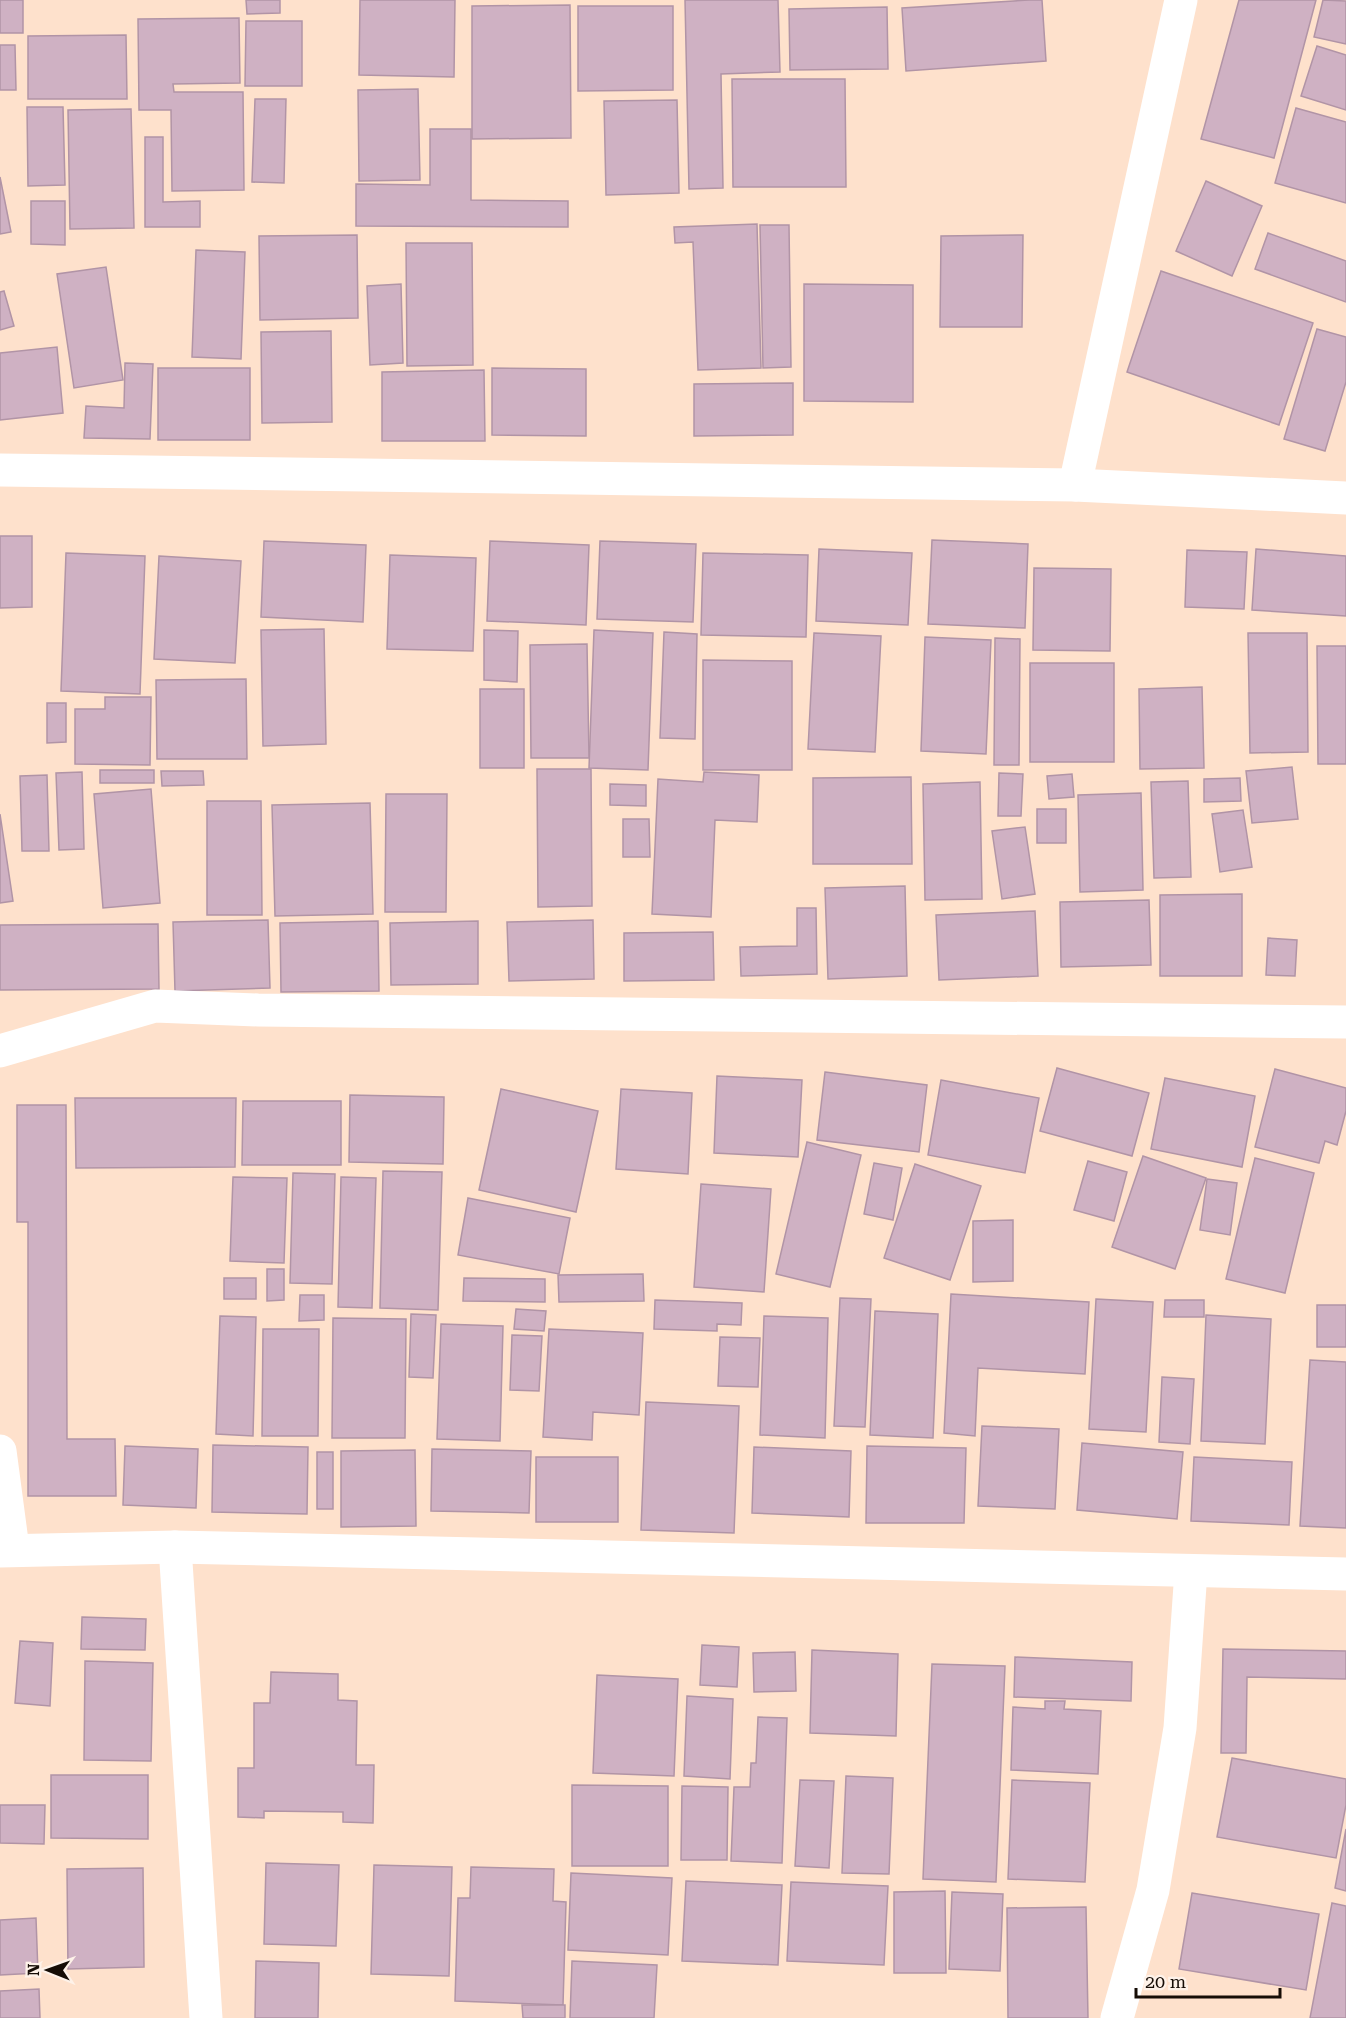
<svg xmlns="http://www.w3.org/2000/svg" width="1346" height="2018" font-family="'Roboto Serif',serif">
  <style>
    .building { fill: #cfb1c3; stroke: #b194a6; stroke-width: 1.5 }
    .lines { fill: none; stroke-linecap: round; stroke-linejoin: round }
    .minor { stroke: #fff; stroke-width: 33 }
  </style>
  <rect width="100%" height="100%" fill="#fee1cc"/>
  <g class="building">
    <rect x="0" y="0" width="23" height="33"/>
    <polygon points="246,0 280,0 280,13 247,14"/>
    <polygon points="360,0 455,0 454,77 359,75"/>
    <polygon points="685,0 778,0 780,72 721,74 723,188 689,189"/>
    <polygon points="1029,0 1042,0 1046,61 906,71 902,8"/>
    <polygon points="1239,0 1316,0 1274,158 1201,139"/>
    <polygon points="1323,0 1346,1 1346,44 1314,37"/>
    <polygon points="570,5 571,138 472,139 472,6"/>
    <polygon points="578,6 673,6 673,90 578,91"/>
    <polygon points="887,7 888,69 790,70 789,9"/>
    <polygon points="239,18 240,83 173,84 174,92 243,92 244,190 172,191 171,110 139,110 138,19"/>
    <polygon points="246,21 302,21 302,86 245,86"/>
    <polygon points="126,35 127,99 28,99 28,36"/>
    <polygon points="0,45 15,45 16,90 0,90"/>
    <polygon points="1317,46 1346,55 1346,110 1301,96"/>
    <polygon points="732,79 845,79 846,187 733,187"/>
    <polygon points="418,89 420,180 359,181 358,90"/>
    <polygon points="255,99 286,99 284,183 252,182"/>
    <polygon points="677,100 679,193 606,195 604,101"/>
    <polygon points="27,107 63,107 65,185 28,186"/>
    <polygon points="1296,108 1346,122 1346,203 1275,183"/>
    <polygon points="131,109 134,228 70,229 68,110"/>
    <polygon points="430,129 471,129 471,200 568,201 568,227 356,226 356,184 430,185"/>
    <polygon points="145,137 163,137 163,202 200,201 200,227 145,227"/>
    <polygon points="0,177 11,232 0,234"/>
    <polygon points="1206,181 1262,206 1232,276 1176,251"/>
    <polygon points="31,201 65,201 65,245 31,244"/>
    <polygon points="757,224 761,368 698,370 693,242 675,243 674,227"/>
    <polygon points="760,225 789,225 791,367 763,368"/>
    <polygon points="1268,233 1346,261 1346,302 1255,269"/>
    <polygon points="357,235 358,318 260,320 259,236"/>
    <polygon points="1023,235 1022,327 940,327 941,236"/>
    <polygon points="406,243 472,243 473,365 407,366"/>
    <polygon points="196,250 245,252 241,359 192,357"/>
    <polygon points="106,267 123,380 74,388 57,274"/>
    <polygon points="1161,271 1313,323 1279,425 1127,372"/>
    <polygon points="401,284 403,363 370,365 367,286"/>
    <polygon points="804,284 913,285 913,402 804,401"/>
    <polygon points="4,291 14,326 0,330 0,292"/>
    <polygon points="1317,329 1346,337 1346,382 1325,451 1284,439"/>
    <polygon points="331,331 332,422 262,423 261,332"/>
    <polygon points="57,347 63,413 0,420 0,353"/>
    <polygon points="125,363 153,364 150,439 84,438 86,406 124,408"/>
    <rect x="158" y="368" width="92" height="72"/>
    <polygon points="492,368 586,369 586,436 492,435"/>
    <polygon points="484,370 485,441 382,441 382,372"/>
    <polygon points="793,383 793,435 694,436 694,384"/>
    <polygon points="0,536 32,536 32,607 0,608"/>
    <polygon points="932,540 1028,544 1025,628 928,624"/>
    <polygon points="264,541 366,545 363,622 261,617"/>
    <polygon points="490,541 589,545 586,625 487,621"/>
    <polygon points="600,541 696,544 693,622 597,619"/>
    <polygon points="819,549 912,553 908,625 816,621"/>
    <polygon points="1256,549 1346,556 1346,616 1252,610"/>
    <polygon points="1187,550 1247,552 1244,609 1185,607"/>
    <polygon points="66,553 145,556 140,694 61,691"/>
    <polygon points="703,553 808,555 806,637 701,635"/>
    <polygon points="390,555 476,558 473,651 387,649"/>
    <polygon points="159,556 241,561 235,663 154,659"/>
    <polygon points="1034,568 1111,569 1110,651 1033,650"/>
    <polygon points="324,629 326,744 263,746 261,630"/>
    <polygon points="484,630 518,631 517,682 484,680"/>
    <polygon points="594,630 653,633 648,770 589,768"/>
    <polygon points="664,632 697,634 695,739 660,738"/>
    <polygon points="814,633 881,636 875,752 808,749"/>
    <polygon points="1248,633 1307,633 1308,752 1250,753"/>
    <polygon points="925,637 991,640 986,754 921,751"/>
    <polygon points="995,638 1020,639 1019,765 994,765"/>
    <polygon points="587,644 589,758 531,758 530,645"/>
    <polygon points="1317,646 1346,646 1346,764 1318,764"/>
    <polygon points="703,660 792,661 792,770 703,770"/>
    <rect x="1030" y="663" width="84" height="99"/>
    <polygon points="246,679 247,759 157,759 156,680"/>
    <polygon points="1202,687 1204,768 1140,769 1139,689"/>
    <rect x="480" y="689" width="44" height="79"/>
    <polygon points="105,697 151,697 150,765 75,764 75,709 105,709"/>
    <polygon points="47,703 66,703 66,742 47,743"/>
    <polygon points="1292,767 1298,819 1252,823 1246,771"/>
    <polygon points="537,769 591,769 592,906 538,907"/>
    <rect x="100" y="770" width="54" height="13"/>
    <polygon points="161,771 203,771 204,785 162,786"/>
    <polygon points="82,772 84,849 59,850 56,773"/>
    <polygon points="704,772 759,775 757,822 715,820 711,917 652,914 658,779 703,782"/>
    <polygon points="999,773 1023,774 1021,816 998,816"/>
    <polygon points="1072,774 1074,797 1049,799 1047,776"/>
    <polygon points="47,775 49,851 22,851 20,776"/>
    <polygon points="911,777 912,864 813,864 813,778"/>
    <polygon points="1240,778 1241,801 1204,802 1204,779"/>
    <polygon points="1188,781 1191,877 1154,878 1151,782"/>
    <polygon points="980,782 982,899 925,900 923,784"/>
    <polygon points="610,784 646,785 646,806 610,805"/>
    <polygon points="151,789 160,903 103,908 94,794"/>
    <polygon points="1141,793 1143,890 1080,892 1078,795"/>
    <polygon points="386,794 447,794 446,912 385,912"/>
    <polygon points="207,801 261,801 262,915 207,915"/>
    <polygon points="370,803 373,914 275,916 272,805"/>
    <rect x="1037" y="809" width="29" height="34"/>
    <polygon points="1243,810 1252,867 1220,872 1212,814"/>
    <polygon points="0,814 13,901 0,903"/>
    <polygon points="623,819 649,819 650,857 623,857"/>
    <polygon points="1025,827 1035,894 1002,899 992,831"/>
    <polygon points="905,886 907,976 828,979 825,888"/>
    <polygon points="1242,894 1242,976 1160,976 1160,895"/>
    <polygon points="1149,900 1151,965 1061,967 1060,902"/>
    <polygon points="797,908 816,908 817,974 741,976 740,947 797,946"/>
    <polygon points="1035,911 1038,976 939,980 936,915"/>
    <polygon points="268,920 270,988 175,991 173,922"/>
    <polygon points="593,920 594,979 509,981 507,922"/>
    <polygon points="378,921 379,991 281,992 280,923"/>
    <polygon points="478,921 478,984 391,985 390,923"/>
    <polygon points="158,924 159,989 0,990 0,925"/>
    <polygon points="713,932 714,980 624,981 624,933"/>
    <polygon points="1268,938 1297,940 1295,976 1266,975"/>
    <polygon points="1057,1068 1149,1093 1132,1156 1040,1131"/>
    <polygon points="1275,1069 1346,1088 1346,1111 1337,1145 1325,1141 1319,1163 1255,1147"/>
    <polygon points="825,1072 927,1085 919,1152 817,1140"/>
    <polygon points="717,1076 802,1080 798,1157 714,1153"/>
    <polygon points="1165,1078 1255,1096 1242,1167 1151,1149"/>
    <polygon points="941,1080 1039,1098 1025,1173 928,1155"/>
    <polygon points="501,1089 598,1111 576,1212 479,1190"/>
    <polygon points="621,1089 692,1093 688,1174 616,1169"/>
    <polygon points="350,1095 444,1097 443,1164 349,1162"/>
    <polygon points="75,1098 236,1098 235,1167 76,1168"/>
    <polygon points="243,1101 341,1101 341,1165 242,1165"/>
    <polygon points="17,1105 66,1105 67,1439 115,1439 116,1496 28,1496 28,1222 17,1222"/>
    <polygon points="807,1142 861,1155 830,1287 776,1274"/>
    <polygon points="1143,1156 1206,1178 1175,1269 1112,1247"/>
    <polygon points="1255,1158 1314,1173 1285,1293 1226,1279"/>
    <polygon points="1088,1161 1127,1172 1114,1221 1074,1210"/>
    <polygon points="874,1163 902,1168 893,1220 864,1214"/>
    <polygon points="915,1164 981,1186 950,1280 884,1258"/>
    <polygon points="383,1171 442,1172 438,1310 380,1308"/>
    <polygon points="293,1173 335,1174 332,1284 290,1283"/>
    <polygon points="233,1177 287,1178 284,1263 230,1261"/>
    <polygon points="341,1177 376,1178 372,1308 338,1307"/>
    <polygon points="1207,1179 1237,1183 1230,1235 1200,1230"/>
    <polygon points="701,1184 771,1189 764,1292 694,1287"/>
    <polygon points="468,1198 570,1218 559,1274 458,1255"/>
    <polygon points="1013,1220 1013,1281 973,1282 973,1221"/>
    <polygon points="267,1269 284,1269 284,1300 267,1301"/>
    <polygon points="643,1274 644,1301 559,1302 558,1275"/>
    <rect x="224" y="1278" width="32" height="21"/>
    <polygon points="464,1278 545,1279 545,1302 463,1301"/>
    <polygon points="951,1294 1089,1302 1085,1374 978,1368 975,1436 944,1433"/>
    <polygon points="300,1295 324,1295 324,1320 299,1321"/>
    <polygon points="840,1298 871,1299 865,1427 834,1426"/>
    <polygon points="1096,1299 1153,1302 1146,1432 1089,1429"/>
    <polygon points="655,1300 742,1303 741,1325 717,1324 717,1331 654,1329"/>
    <polygon points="1165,1300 1204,1300 1204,1317 1164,1317"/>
    <rect x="1317" y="1305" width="29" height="42"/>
    <polygon points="516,1309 546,1311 544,1331 514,1329"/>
    <polygon points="875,1311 938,1314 933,1438 870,1435"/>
    <polygon points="411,1314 436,1315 433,1378 409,1377"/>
    <polygon points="1206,1315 1271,1319 1265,1444 1201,1441"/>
    <polygon points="220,1316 256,1317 253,1436 216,1434"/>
    <polygon points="764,1316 828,1318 825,1438 760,1435"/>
    <polygon points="333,1318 406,1319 405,1438 332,1438"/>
    <polygon points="441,1324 503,1326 500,1441 437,1439"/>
    <polygon points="263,1329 319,1329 318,1436 262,1436"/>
    <polygon points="549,1329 643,1333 639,1415 593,1412 592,1440 543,1437"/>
    <polygon points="512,1335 542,1336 539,1391 510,1390"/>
    <polygon points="720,1337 760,1338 758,1387 718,1386"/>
    <polygon points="1310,1360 1346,1362 1346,1528 1300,1526"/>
    <polygon points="1162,1377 1194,1379 1190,1444 1159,1442"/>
    <polygon points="646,1402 739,1406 734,1533 641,1530"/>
    <polygon points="982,1426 1059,1429 1055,1509 978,1506"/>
    <polygon points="1082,1443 1183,1452 1177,1519 1077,1510"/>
    <polygon points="213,1445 308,1447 307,1514 212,1512"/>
    <polygon points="125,1446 198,1449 196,1508 123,1505"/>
    <polygon points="867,1446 966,1448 964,1523 866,1523"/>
    <polygon points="754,1447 851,1451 849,1517 752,1513"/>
    <polygon points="432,1449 531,1451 529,1513 431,1511"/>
    <polygon points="415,1450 416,1526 341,1527 341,1451"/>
    <rect x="317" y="1452" width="16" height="57"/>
    <rect x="536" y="1457" width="82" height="65"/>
    <polygon points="1194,1457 1292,1462 1289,1525 1191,1521"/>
    <polygon points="82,1617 146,1619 145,1650 81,1649"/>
    <polygon points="20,1641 53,1643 50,1706 15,1703"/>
    <polygon points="702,1645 739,1647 737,1687 700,1685"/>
    <polygon points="1223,1649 1346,1651 1346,1679 1247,1677 1246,1753 1221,1753"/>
    <polygon points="812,1650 898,1654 896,1736 810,1733"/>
    <polygon points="795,1652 796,1691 754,1692 753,1653"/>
    <polygon points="1015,1657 1132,1662 1131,1701 1014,1697"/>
    <polygon points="85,1661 153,1663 151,1761 84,1760"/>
    <polygon points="932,1664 1005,1666 996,1882 923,1879"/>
    <polygon points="271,1672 338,1674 338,1700 357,1701 356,1765 374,1765 373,1823 343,1822 343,1812 264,1811 264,1818 238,1817 238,1768 254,1768 254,1703 270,1703"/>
    <polygon points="597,1675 678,1679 674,1776 593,1773"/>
    <polygon points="687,1696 733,1699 730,1779 684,1776"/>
    <polygon points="1045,1701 1065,1701 1064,1709 1101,1711 1098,1774 1011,1770 1013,1707 1045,1709"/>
    <polygon points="758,1717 787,1718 782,1863 731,1861 734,1787 750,1787 751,1763 756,1763"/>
    <polygon points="1232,1758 1346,1779 1346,1805 1336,1858 1217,1837"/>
    <polygon points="51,1775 148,1775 148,1839 51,1838"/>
    <polygon points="846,1776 893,1778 889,1874 842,1873"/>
    <polygon points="800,1780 834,1781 829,1868 795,1866"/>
    <polygon points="1012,1780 1090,1783 1085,1882 1008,1879"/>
    <polygon points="572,1785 668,1786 668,1866 572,1866"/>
    <polygon points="682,1786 728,1787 727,1860 681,1860"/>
    <polygon points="0,1805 45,1805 44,1844 0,1843"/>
    <polygon points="1346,1829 1346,1891 1335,1888"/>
    <polygon points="266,1863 339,1865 336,1946 264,1944"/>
    <polygon points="374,1865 452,1867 449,1976 371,1974"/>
    <polygon points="471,1867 554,1869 553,1901 566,1902 563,2005 455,2001 458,1898 470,1898"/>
    <polygon points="143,1868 144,1967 68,1969 67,1869"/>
    <polygon points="571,1873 672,1878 668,1955 568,1950"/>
    <polygon points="686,1881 782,1885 778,1965 682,1961"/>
    <polygon points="791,1882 888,1886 884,1965 787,1961"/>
    <polygon points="945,1891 946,1973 894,1973 894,1892"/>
    <polygon points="952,1892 1003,1894 1000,1971 949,1969"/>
    <polygon points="1192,1893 1319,1914 1306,1990 1179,1969"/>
    <polygon points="1332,1903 1346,1906 1346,2018 1310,2018"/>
    <polygon points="1086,1907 1088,2018 1008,2018 1007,1908"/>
    <polygon points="36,1918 38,1973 0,1975 0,1920"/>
    <polygon points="256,1961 319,1963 318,2018 255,2018"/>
    <polygon points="572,1961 657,1965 654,2018 570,2018"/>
    <polygon points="39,1989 40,2018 0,2018 0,1991"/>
    <polygon points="522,2005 565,2005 565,2018 523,2018"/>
  </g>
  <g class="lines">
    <g class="minor">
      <polyline points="0,470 1075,485 1346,498"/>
      <polyline points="1075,485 1181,0"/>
      <polyline points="0,1051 155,1006 258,1010 1346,1022"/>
      <polyline points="0,1451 13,1549"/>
      <polyline points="175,1547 206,2018"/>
      <polyline points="0,1551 175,1547 1346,1574"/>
      <polyline points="1117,2018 1153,1890 1180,1728 1191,1571"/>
    </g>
  </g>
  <g transform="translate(48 1970) rotate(271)" stroke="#fef2e9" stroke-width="4.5" paint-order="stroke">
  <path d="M0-4.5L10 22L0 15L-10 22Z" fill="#160d06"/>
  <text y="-9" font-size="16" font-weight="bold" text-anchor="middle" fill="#160d06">N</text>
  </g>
  <path d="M1136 1988v9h144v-9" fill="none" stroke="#160d06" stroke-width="3"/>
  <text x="1145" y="1988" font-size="18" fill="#160d06" stroke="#fef2e9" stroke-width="4.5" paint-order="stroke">20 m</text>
</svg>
